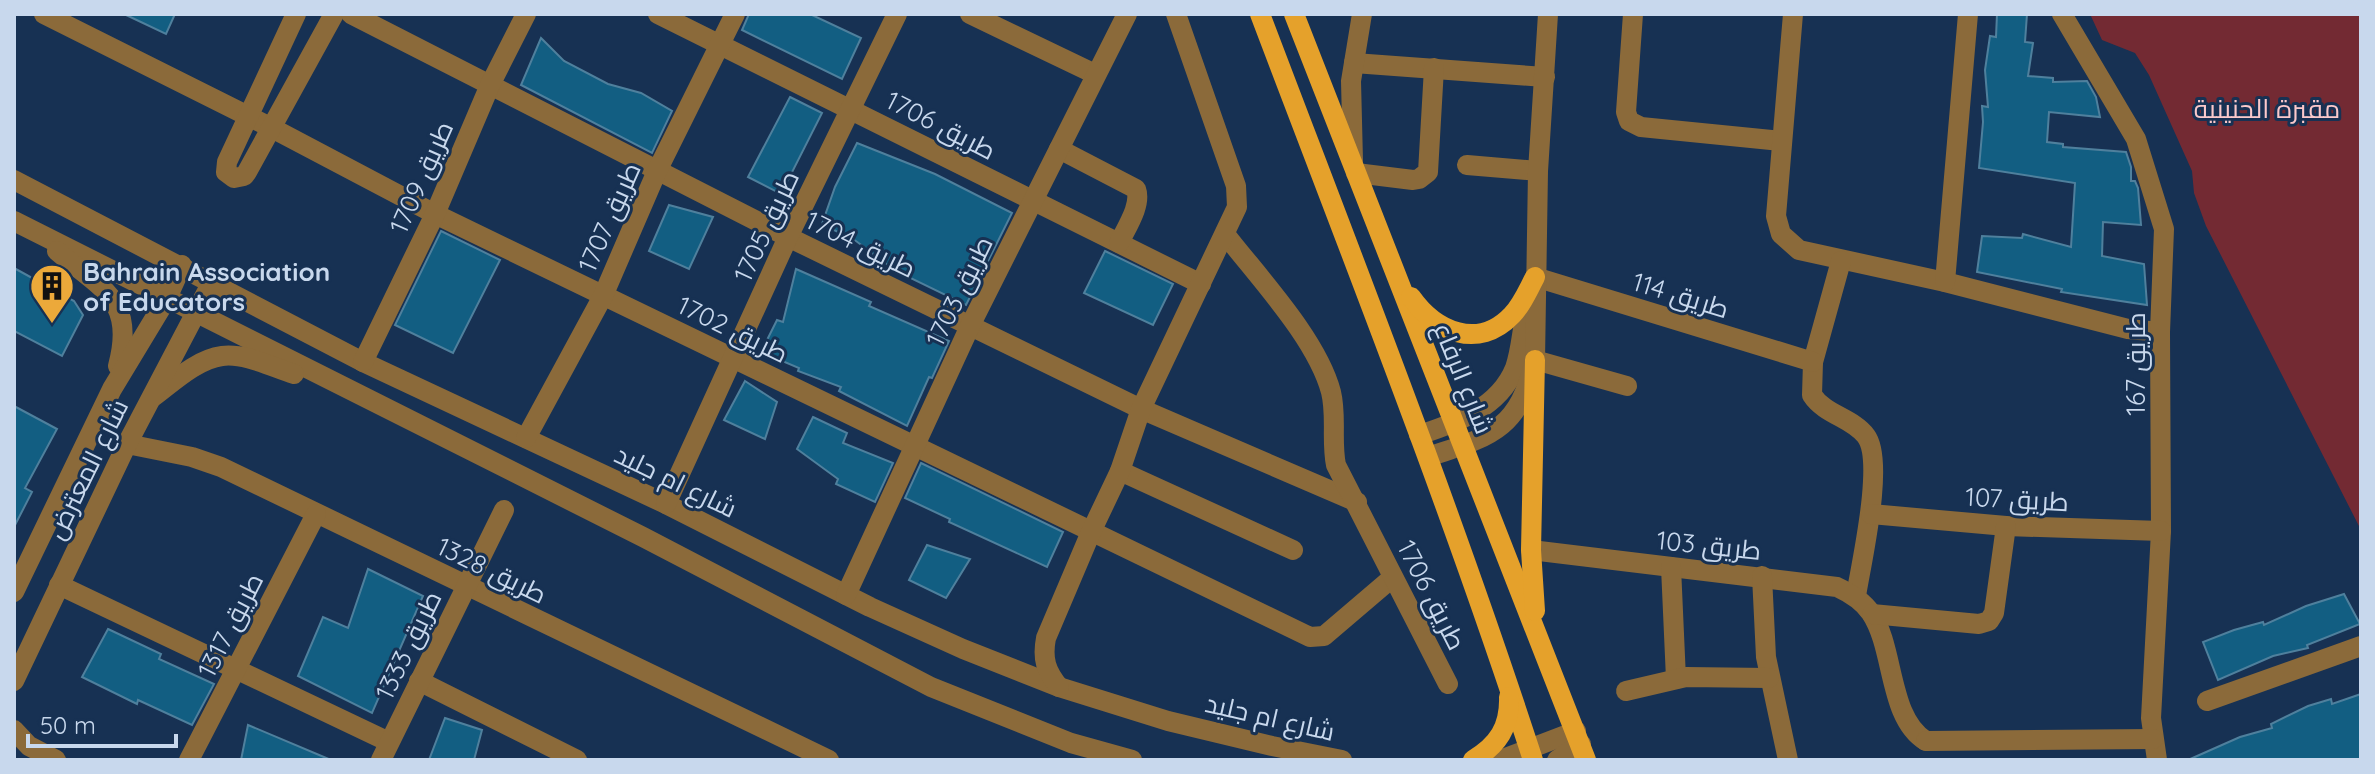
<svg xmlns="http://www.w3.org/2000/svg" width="2375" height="774" font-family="Quicksand,Cairo,sans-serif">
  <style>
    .green { fill: #732a33 }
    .building { fill: #125e82; stroke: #4f809d; stroke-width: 2 }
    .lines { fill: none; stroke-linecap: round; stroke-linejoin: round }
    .minor { stroke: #8b6a3a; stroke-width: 20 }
    .major { stroke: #e5a12b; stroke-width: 20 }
    .labels { text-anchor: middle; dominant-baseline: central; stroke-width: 6; stroke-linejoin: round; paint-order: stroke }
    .park-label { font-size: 26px; fill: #fbc9cb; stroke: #173153 }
    .street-label { font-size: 26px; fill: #c8d8ed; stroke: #173153 }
    .poi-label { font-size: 26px; font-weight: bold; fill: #c8d8ed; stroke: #173153; text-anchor: start }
  </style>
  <rect width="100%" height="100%" fill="#173153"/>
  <polygon class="green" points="2090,14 2361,14 2361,530 2206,226 2194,193 2192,171 2149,75 2135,53 2102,40"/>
  <g class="building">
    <polygon points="124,14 175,14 166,34"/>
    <polygon points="749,14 810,14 861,38 842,79 742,30"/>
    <polygon points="1997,14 2027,14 2025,42 2033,43 2028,76 2053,78 2053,82 2087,81 2096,97 2100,117 2049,112 2047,142 2063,144 2063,147 2126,152 2131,167 2131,181 2135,181 2138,188 2141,225 2103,222 2102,256 2144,264 2147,305 2061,292 2062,289 1977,272 1982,236 2022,238 2023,234 2071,247 2075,183 1979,168 1983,122 1982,106 1988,107 1985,70 1990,36 1996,37"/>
    <polygon points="541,38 564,61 608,84 641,93 672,111 652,153 521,85"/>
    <polygon points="790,97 822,113 781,194 748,177"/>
    <polygon points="857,143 935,174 1012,213 966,305 896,271 856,241 822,224 835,187"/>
    <polygon points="669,205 713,217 689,269 649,251"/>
    <polygon points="441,231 500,260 453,353 395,325"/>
    <polygon points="1105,251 1173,284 1153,325 1084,293"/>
    <polygon points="14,268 74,301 83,315 62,356 14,331"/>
    <polygon points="796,269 871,302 869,306 949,341 932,378 929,377 907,426 839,391 841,387 798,371 799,368 761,352 777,320 783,322"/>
    <polygon points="745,381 777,402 765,439 724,420"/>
    <polygon points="14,406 57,429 25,488 32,492 14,527"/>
    <polygon points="813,417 847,433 843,443 893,463 875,502 836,484 838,479 797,449"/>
    <polygon points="921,463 1063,532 1047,567 949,522 950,519 905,498"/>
    <polygon points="927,545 970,559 946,598 909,580"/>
    <polygon points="368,569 423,596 372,713 298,676 323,617 348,628"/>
    <polygon points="2344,594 2360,624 2307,645 2308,648 2273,656 2218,680 2203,642 2234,630 2263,622 2264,625 2306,606"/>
    <polygon points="108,629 161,654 159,659 214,684 192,725 138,700 137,704 82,677"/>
    <polygon points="2361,694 2361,760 2188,760 2240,737 2272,728 2271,724 2308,706 2331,699 2332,704"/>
    <polygon points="445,718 482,730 474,760 429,760"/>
    <polygon points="248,725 331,760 241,760"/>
  </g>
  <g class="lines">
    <g class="minor">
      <polyline points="44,14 270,127 435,214 1310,637 1324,636 1392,578"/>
      <polyline points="296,14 227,162 226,172 234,178 244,176 247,172 334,14"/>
      <polyline points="351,14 788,237 1141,409 1357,502"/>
      <polyline points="658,14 1201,284"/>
      <polyline points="970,14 1095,74"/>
      <polyline points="1633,14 1626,112 1629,121 1641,127 1781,141"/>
      <polyline points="1793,14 1776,216 1781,234 1799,250 1945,282 2128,329 2160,332"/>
      <polyline points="2062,14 2136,139 2164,229 2160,332 2161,531 2151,718 2157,760"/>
      <polyline points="1354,63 1545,77"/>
      <path d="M1059 149 1136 189C1142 205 1126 228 1119 243"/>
      <polyline points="1353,161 1351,81 1362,14"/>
      <polyline points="1467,165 1538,171"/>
      <polyline points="1356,173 1413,180 1419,179 1428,172 1434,68"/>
      <polyline points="14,180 363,362 666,504 870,607 963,649 1059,687 1168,721 1272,746 1342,760"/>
      <polyline points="14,221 643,537 931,687 1071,743 1132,760"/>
      <path d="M1225 234C1259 278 1317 339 1331 392 1337 416 1331 441 1336 465L1448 684"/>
      <path d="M57 251C101 289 136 299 118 366"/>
      <path d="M1841 261 1813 362 1812 395C1825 415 1853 418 1866 436 1885 461 1861 564 1856 596"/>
      <polyline points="1535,277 1813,362"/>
      <polyline points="1945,282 1968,14"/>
      <polyline points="1535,360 1627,386"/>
      <polyline points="363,362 435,214 490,85 526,14"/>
      <path d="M153 397C172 383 197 359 222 356 245 353 272 367 294 374"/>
      <path d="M1419 435C1456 423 1499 408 1515 368 1521 351 1522 330 1526 312"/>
      <polyline points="526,438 603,296 657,171 735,14"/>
      <polyline points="127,444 192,457 221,467 829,760"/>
      <path d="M1428 457C1491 436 1518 431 1535 360L1538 171 1548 14"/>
      <polyline points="1120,471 1293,550"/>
      <polyline points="666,504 788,237 897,14"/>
      <polyline points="1871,514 2006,526 2161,531"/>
      <path d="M1531 550 1837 587C1850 593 1862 600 1871 613 1895 649 1888 718 1926 741"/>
      <polyline points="1671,567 1676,679"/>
      <polyline points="1762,576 1766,657 1788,760"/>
      <polyline points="59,585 389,742"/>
      <polyline points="14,592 112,389 167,298 182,265"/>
      <polyline points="846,595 970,326 1127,14"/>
      <polyline points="1872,614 1979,624 1989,621 1994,613 2006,526"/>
      <polyline points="14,681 127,444 212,282"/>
      <polyline points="419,681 577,760"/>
      <path d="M1059 687C1046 671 1042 659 1046 638L1091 532 1120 471 1141 409 1237 207 1236 186 1176 14"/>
      <polyline points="1626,691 1686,677 1769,678"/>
      <polyline points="2207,701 2361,646"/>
      <polyline points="14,730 29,746 56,760"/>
      <polyline points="1926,741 2153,739"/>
      <polyline points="189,760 316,514"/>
      <polyline points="381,760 504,510"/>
      <polyline points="1500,760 1576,731"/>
      <polyline points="1557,760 1581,744"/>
    </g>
    <g class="major">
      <path d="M1260 14C1354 262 1451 508 1533 760"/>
      <polyline points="1294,14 1586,760"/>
      <path d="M1411 297C1435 331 1478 351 1512 315 1522 305 1528 290 1535 277"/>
      <polyline points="1535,360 1531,550 1535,611"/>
      <path d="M1473 760C1498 745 1510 727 1509 697"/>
    </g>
  </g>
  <defs>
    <g id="building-pin" transform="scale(2.3)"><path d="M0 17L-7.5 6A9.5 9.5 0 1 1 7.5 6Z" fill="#eca93a" stroke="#173153"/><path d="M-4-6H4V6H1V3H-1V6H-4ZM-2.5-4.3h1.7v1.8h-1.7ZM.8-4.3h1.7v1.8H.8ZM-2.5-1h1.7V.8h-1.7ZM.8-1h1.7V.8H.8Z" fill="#111"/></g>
  </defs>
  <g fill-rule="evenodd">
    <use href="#building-pin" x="52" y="286"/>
  </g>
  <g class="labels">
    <g class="park-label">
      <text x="2267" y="108">مقبرة الحنينية</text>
    </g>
    <g class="street-label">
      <text transform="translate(941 125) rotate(27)">طريق 1706</text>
      <text transform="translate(421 177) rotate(-66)">طريق 1709</text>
      <text transform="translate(609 217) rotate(-66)">طريق 1707</text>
      <text transform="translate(766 226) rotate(-65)">طريق 1705</text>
      <text transform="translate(861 244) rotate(26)">طريق 1704</text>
      <text transform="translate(959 291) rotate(-64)">طريق 1703</text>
      <text transform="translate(1681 295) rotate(17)">طريق 114</text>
      <text transform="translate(733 329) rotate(26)">طريق 1702</text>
      <text transform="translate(2135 364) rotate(-90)">طريق 167</text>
      <text transform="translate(1464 378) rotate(68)">شارع الرفاع</text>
      <text transform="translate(87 469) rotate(-64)">شارع المعترض</text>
      <text transform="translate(676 481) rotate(26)">شارع ام جليد</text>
      <text transform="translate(2017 499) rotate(3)">طريق 107</text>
      <text transform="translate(1709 545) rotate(6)">طريق 103</text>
      <text transform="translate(492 570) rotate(26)">طريق 1328</text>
      <text transform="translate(1432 595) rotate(63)">طريق 1706</text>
      <text transform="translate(230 625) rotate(-63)">طريق 1317</text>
      <text transform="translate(408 645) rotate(-64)">طريق 1333</text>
      <text transform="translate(1270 717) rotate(13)">شارع ام جليد</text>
    </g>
    <g class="poi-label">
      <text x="83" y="271">Bahrain Association<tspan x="83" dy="30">of Educators</tspan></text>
    </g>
  </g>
  <rect width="2375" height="774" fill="none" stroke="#c8d8ed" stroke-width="32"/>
  <path d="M28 734v12h148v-12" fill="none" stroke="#c8d8ed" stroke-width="4"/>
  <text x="40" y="734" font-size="24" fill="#c8d8ed" stroke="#173153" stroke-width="6" paint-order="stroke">50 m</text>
</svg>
